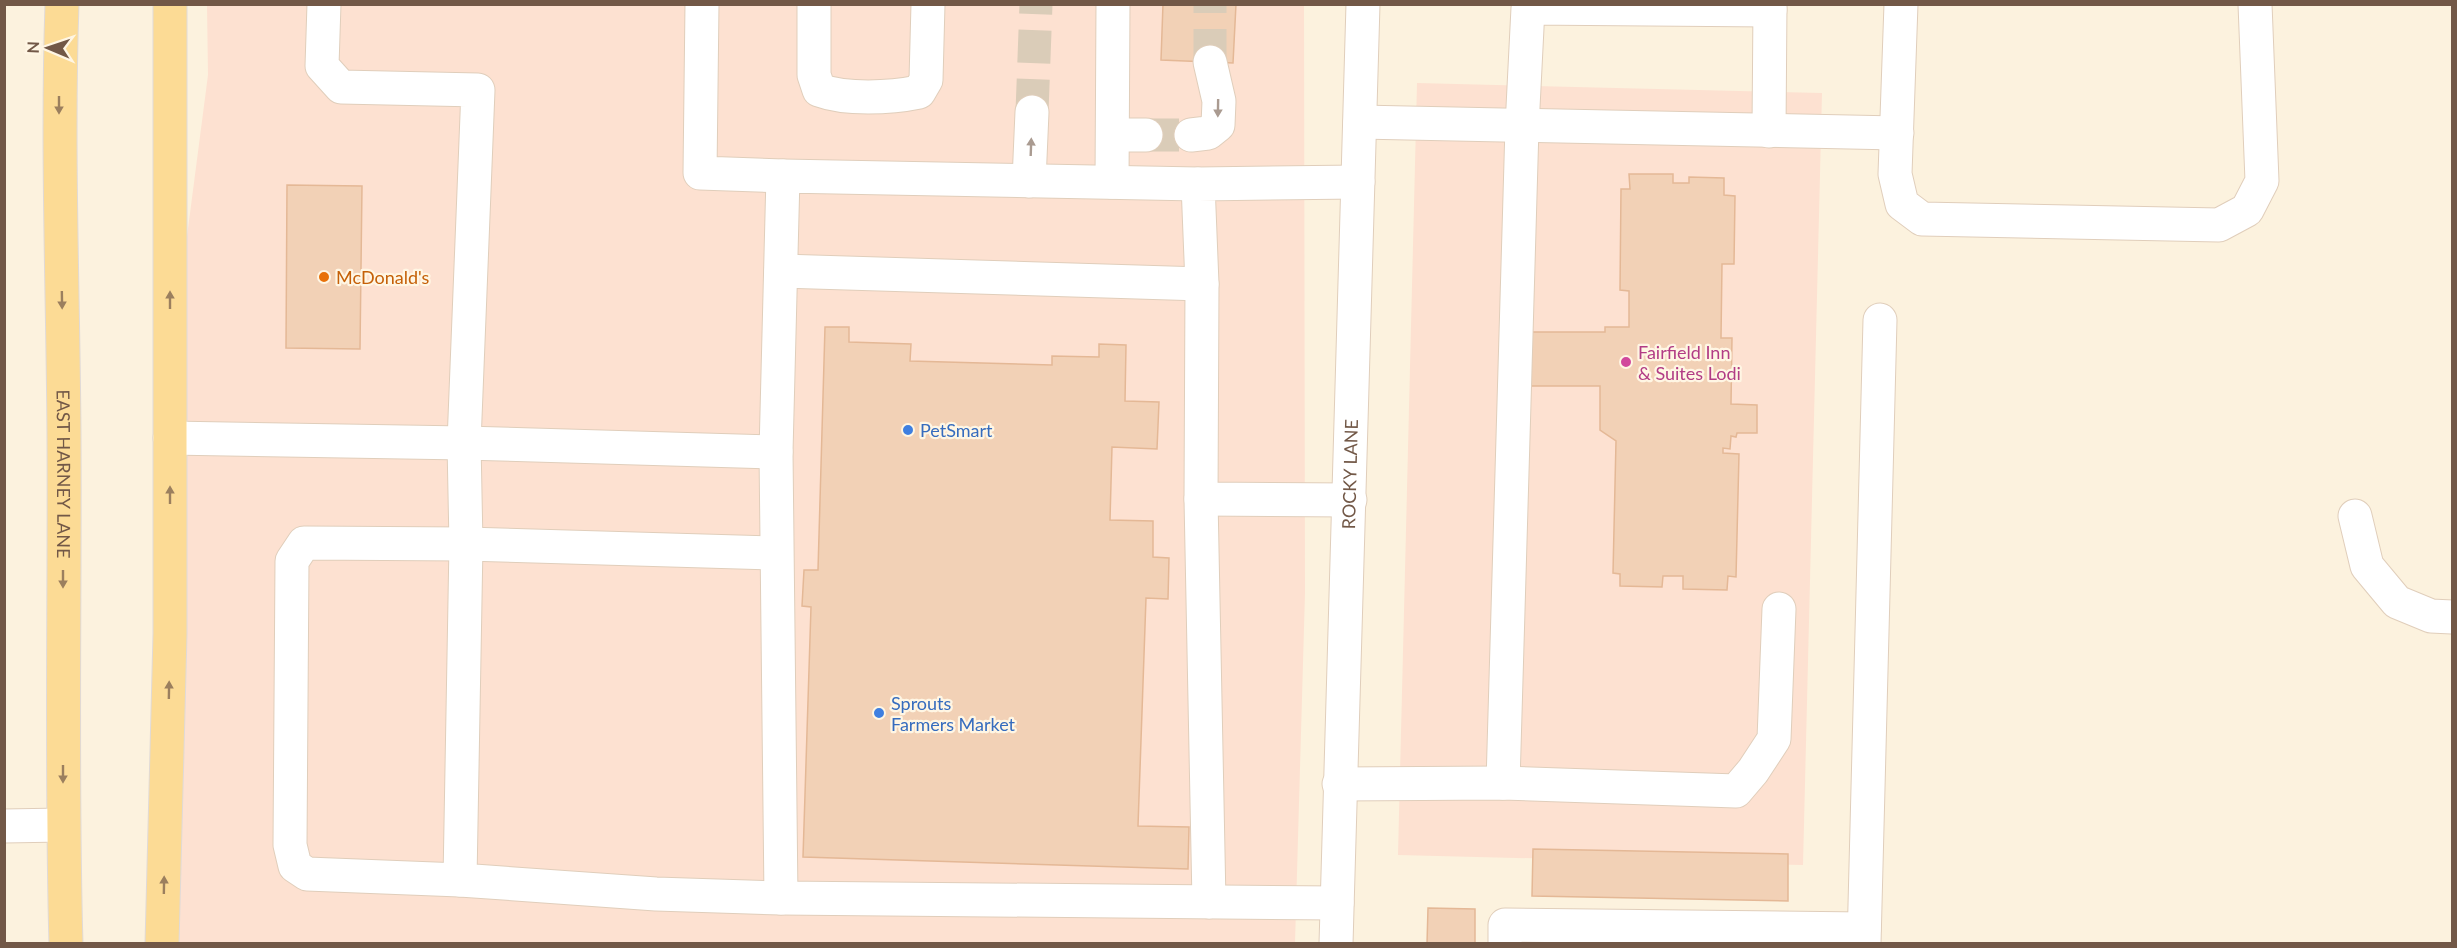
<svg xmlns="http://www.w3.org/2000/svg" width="2457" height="948" font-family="Lato,sans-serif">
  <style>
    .commercial { fill: #fde1d1 }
    .building { fill: #f2d1b6; stroke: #e4b896; stroke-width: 1.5 }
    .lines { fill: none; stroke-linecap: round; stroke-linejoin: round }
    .minor-tunnel { stroke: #daccb8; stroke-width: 33; stroke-dasharray: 33 16; stroke-linecap: butt }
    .minor-casing { stroke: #e0cebb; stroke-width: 35 }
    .major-casing { stroke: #e0dad7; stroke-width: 35 }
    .minor { stroke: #fff; stroke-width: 33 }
    .major { stroke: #fcdb95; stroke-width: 33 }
    .oneway { fill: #9b7f5e }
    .oneway2 { fill: #aa9b91 }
    .food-dot { fill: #e8710a; stroke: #fff6e4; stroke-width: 2 }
    .hotel-dot { fill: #d1479c; stroke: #fff6e4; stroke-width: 2 }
    .shop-dot { fill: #3f7fe0; stroke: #fff6e4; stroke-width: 2 }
    .labels { text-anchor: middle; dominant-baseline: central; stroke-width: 4.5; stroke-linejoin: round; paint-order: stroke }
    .food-label { font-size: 18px; fill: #c56008; stroke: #fff6e4; text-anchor: start }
    .hotel-label { font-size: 18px; fill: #b23c85; stroke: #fff6e4; text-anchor: start }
    .shop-label { font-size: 18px; fill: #366cbe; stroke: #fff6e4; text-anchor: start }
    .street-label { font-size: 18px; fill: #725847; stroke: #fff6e4 }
  </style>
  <rect width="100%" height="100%" fill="#fcf2de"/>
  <g class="commercial">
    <polygon points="207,5 1304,5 1305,593 1295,943 174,944 186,244 208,75"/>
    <polygon points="1417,83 1822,93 1803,865 1398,855"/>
  </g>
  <g class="building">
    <polygon points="1163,4 1236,4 1233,63 1161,60"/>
    <polygon points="1629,174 1673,174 1673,183 1689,183 1689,177 1724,178 1724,195 1735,196 1734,264 1722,264 1721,338 1732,338 1731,404 1757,405 1757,433 1737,433 1736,437 1731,436 1730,449 1723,448 1723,453 1739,454 1736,577 1728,576 1727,590 1683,589 1683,576 1663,576 1662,587 1620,586 1620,574 1613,573 1616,441 1600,430 1600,386 1520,386 1521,332 1605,332 1605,327 1629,327 1629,291 1620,290 1621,189 1630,189"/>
    <polygon points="287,185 362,186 360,349 286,348"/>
    <polygon points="825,327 849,327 849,342 911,344 910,361 1052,365 1052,356 1099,357 1099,344 1126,345 1125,401 1159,402 1157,449 1112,447 1110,520 1153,521 1153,557 1169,558 1168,599 1146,598 1138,826 1189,827 1188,869 803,857 811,607 802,606 804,570 818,570"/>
    <polygon points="1533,849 1788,854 1788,901 1532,896"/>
    <polygon points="1428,908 1475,909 1475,944 1427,944"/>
  </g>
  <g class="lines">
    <g class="minor-tunnel">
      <polyline points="1210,62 1210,4"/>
      <polyline points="1032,112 1036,4"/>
      <polyline points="1146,135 1191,135"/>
    </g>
    <g class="minor-casing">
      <g id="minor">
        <polyline points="324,4 322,66 341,87 478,90 464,443 776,452 783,176 1198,184"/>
        <polyline points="702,4 700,173 783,176"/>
        <path d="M814 4V75L819 90C846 100 890 98 919 92L926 80 928 4"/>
        <polyline points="1901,4 1895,174 1902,204 1922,219 2219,225 2247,210 2262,181 2255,4"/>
        <polyline points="1360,122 1897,133"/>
        <polyline points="1769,131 1770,4"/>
        <polyline points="1113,135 1146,135"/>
        <polyline points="1191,135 1208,133 1218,125 1219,101 1210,62"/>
        <polyline points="1029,181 1032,112"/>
        <polyline points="1112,182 1113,4"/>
        <polyline points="781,271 1202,284"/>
        <polyline points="170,438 464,443 466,544 460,880 656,894 781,898 1337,903"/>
        <polyline points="776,452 781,898"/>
        <polyline points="1201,499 1209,902"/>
        <polyline points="1350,500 1201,499 1202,284 1198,184 1358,182"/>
        <polyline points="2355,516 2367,566 2397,602 2431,616 2452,617"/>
        <polyline points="1503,783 1522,127 1528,8 1770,10"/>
        <polyline points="1339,784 1503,783 1736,791 1753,771 1774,739 1779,609"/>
        <polyline points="4,826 63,825"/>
        <polyline points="460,880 307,874 295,866 290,845 292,561 304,543 466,544 776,553"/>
        <path id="s1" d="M1336 944 1363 4"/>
        <polyline points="1505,944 1505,925 1864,929"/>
        <polyline points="1864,944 1880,320"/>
      </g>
    </g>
    <g class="major-casing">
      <g id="major">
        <path id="s2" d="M62 4C57 148 63 291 64 434 65 604 61 774 66 944"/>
        <polyline points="162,944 170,634 170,4"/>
      </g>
    </g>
    <use href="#minor" class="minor"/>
    <use href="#major" class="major"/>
  </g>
  <defs><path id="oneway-solid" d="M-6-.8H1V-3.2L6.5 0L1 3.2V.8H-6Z" transform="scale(1.5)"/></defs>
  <g class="oneway">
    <use href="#oneway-solid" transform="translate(59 105) rotate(90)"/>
    <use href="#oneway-solid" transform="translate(62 300) rotate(89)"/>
    <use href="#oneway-solid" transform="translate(170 300) rotate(-90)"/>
    <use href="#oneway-solid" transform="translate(170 495) rotate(-90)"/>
    <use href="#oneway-solid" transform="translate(63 579) rotate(90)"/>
    <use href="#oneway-solid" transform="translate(169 690) rotate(-89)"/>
    <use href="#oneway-solid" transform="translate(63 774) rotate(90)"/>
    <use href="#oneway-solid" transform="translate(164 885) rotate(-89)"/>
  </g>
  <g class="oneway2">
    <use href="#oneway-solid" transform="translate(1218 108) rotate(91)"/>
    <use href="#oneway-solid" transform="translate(1031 147) rotate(-88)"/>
  </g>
  <circle class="food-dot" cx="324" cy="277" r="6"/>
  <circle class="hotel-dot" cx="1626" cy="362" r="6"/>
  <g class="shop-dot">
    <circle cx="908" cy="430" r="6"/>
    <circle cx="879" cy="713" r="6"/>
  </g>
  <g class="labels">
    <g class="food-label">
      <text x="336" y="277">McDonald's</text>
    </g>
    <g class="hotel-label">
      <text x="1638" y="352">Fairfield Inn<tspan x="1638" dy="21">&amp; Suites Lodi</tspan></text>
    </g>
    <g class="shop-label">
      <text x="920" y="430">PetSmart</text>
      <text x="891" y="703">Sprouts<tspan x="891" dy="21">Farmers Market</tspan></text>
    </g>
    <g class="street-label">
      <text stroke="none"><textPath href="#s2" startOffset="470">EAST HARNEY LANE</textPath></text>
      <text stroke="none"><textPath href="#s1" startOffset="470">ROCKY LANE</textPath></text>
    </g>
  </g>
  <rect width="2457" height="948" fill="none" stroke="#725847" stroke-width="12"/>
  <g transform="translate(48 48) rotate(272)" stroke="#fff6e4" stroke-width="4.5" paint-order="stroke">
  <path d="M0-4.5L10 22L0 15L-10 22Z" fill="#725847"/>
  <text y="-9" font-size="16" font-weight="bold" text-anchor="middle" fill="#725847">N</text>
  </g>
</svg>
